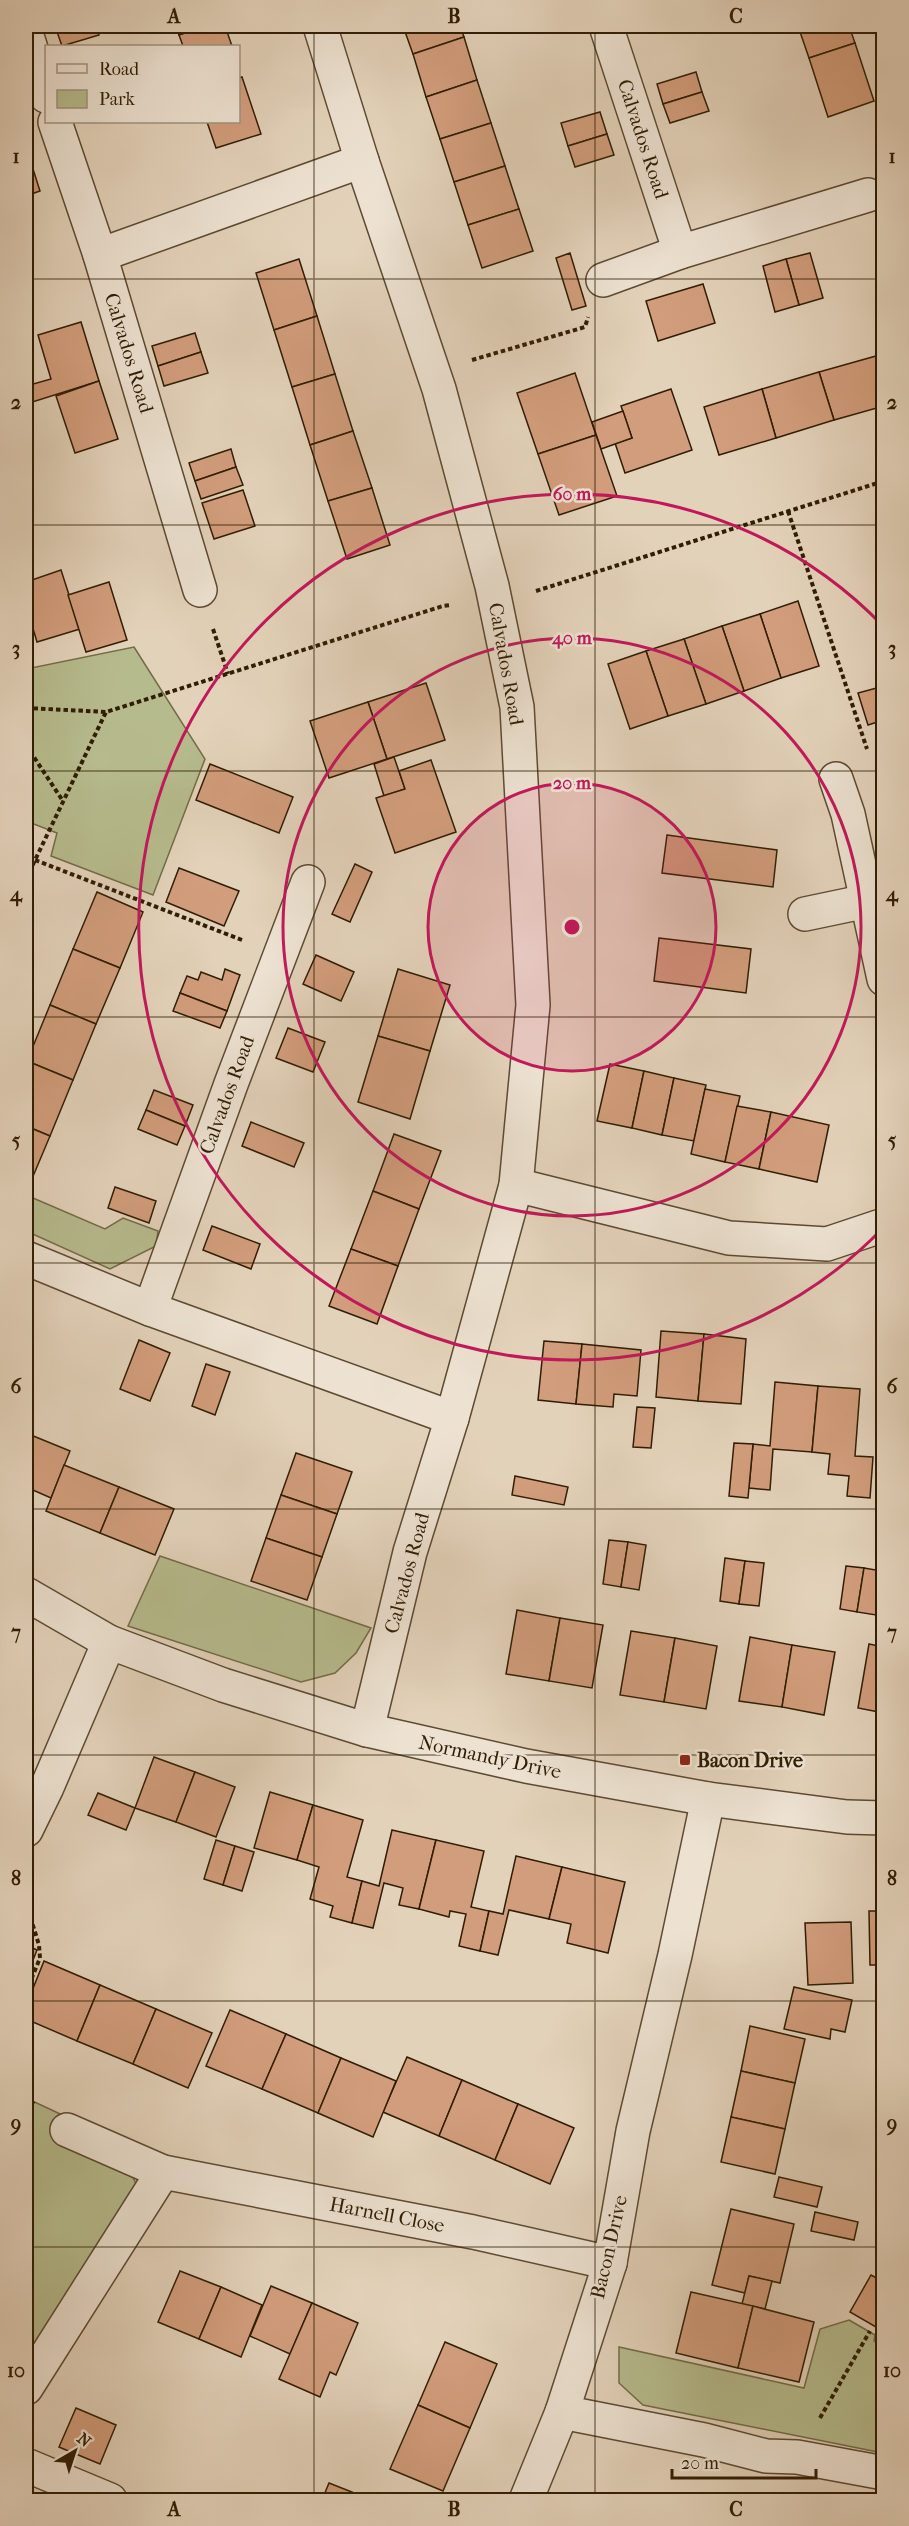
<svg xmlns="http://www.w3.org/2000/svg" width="909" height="2526" font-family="'IM FELL French Canon',serif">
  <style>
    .green { fill: #b6bb8d; stroke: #736c48; stroke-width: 1.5 }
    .building { fill: #d29d7c; stroke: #301d04; stroke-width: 1.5 }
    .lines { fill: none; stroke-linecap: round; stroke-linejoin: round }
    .minor-casing { stroke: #5d4a32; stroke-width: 36 }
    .path { stroke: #301d04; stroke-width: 4; stroke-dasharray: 4.5 3; stroke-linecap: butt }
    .minor { stroke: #ede2d2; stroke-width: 33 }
    .grid { fill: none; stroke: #301d04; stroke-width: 1.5; stroke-opacity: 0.55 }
    .ring { fill: none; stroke: #c2185b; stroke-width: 3 }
    .poi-dot { fill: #8f2418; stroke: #ede2d2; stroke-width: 2 }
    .labels { text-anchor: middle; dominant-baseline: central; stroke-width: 5; stroke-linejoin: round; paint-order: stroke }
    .street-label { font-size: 20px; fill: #301d04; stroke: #ede2d2 }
    .poi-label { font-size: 20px; font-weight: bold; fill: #301d04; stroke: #ede2d2; text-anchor: start }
    .centre { fill: #c2185b; stroke: #ede2d2; stroke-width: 3 }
    .ring-label { font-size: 18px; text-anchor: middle; font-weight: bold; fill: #c2185b; stroke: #ede2d2; stroke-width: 5; stroke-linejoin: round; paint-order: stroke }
    .neatline { fill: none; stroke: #301d04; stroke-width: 2 }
    .grid-label { font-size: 20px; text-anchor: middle; font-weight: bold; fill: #301d04 }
  </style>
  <rect width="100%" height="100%" fill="#e3d2ba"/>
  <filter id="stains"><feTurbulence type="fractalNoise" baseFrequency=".00333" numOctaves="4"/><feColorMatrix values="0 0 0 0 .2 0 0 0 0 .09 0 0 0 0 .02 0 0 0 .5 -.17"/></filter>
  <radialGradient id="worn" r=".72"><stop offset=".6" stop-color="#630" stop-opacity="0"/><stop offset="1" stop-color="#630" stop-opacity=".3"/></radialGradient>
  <g class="green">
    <polygon points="134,647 205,759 153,895 51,856 57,833 26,821 26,669"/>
    <polygon points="26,1195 105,1229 123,1218 158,1231 156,1246 110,1269 26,1231"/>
    <polygon points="160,1556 371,1628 356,1653 335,1673 301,1682 128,1626"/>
    <polygon points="26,2098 73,2120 118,2146 138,2188 26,2361 26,2161 31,2149 26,2147"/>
    <polygon points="849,2320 875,2335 874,2341 883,2347 883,2453 643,2405 619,2383 619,2347 804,2388 820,2329"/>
  </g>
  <g class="building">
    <polygon points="55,26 96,26 99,35 62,46"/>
    <polygon points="176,26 208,26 179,35"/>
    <polygon points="208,26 225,26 232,46 183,46 179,35"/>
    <polygon points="403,26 460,26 464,37 413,54"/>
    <polygon points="798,26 849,26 855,43 809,58"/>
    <polygon points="464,37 477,80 426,97 413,54"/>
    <polygon points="855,43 874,101 828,117 809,58"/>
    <polygon points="696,72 702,92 663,104 657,84"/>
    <polygon points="242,77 261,134 216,148 207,122 238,122 238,78"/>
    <polygon points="477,80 491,123 440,139 426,97"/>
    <polygon points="702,92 709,111 670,123 663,104"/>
    <polygon points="600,112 607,134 568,146 561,123"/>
    <polygon points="491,123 505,166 454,182 440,139"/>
    <polygon points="607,134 614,155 575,167 568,146"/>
    <polygon points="505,166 519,209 468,225 454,182"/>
    <polygon points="33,169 40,191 26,196 26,171"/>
    <polygon points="519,209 533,251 482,268 468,225"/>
    <polygon points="570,253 586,306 572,310 556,258"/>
    <polygon points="810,253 823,298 799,305 786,259"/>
    <polygon points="299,259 317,316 274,330 256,273"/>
    <polygon points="786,259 799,305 775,312 763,266"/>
    <polygon points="703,284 715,323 658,341 646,301"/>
    <polygon points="317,316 335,374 292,387 274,330"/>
    <polygon points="81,322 99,381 26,404 26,386 51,379 38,335"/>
    <polygon points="195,333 201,352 158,366 152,346"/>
    <polygon points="201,352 208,373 164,386 158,366"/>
    <polygon points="884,354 884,380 876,356"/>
    <polygon points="876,356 884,380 884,406 834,420 819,372"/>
    <polygon points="819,372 834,420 776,438 762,389"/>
    <polygon points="575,373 596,435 538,454 517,393"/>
    <polygon points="335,374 353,431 310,445 292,387"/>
    <polygon points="99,381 118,439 75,453 56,396"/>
    <polygon points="671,389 692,450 625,473 615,443 632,438 621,406"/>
    <polygon points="762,389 776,438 719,455 704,407"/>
    <polygon points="623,411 632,438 601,449 592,422"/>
    <polygon points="353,431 372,488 328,501 310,445"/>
    <polygon points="596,435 617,496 559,515 538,454"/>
    <polygon points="231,449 236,467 195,481 189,463"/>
    <polygon points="236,467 243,485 201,499 195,481"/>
    <polygon points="372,488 390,545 347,559 328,501"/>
    <polygon points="243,490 255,526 214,539 202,503"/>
    <polygon points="61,570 80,629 37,642 26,605 26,582"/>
    <polygon points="109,582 127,640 86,652 68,595"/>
    <polygon points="798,601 819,666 781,678 760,614"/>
    <polygon points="760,614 781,678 744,691 722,626"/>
    <polygon points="722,626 744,691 706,704 684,639"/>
    <polygon points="684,639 706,704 668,716 646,651"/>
    <polygon points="646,651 668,716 630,729 608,664"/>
    <polygon points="426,683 445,740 387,759 368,702"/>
    <polygon points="884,686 884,720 868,725 858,693"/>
    <polygon points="368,702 387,759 329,778 310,721"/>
    <polygon points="394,757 405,789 384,796 374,764"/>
    <polygon points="431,760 456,832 395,853 376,798 405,789 399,771"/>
    <polygon points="210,764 293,797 279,833 196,800"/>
    <polygon points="667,835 777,850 773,887 662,873"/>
    <polygon points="355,864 372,872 350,922 332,914"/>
    <polygon points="179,868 239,891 224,926 166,902"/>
    <polygon points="97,892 143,912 120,968 73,949"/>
    <polygon points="659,938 751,949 746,993 654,981"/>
    <polygon points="73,949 120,968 96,1024 50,1005"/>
    <polygon points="316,955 354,972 341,1001 303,984"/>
    <polygon points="225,969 240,975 227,1011 180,993 187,976 198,980 201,972 222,980"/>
    <polygon points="398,969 450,985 430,1051 378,1036"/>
    <polygon points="180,993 227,1011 220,1028 173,1011"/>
    <polygon points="50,1005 96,1024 73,1080 27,1061"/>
    <polygon points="288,1028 325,1042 313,1072 276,1058"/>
    <polygon points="378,1036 430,1051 410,1119 358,1102"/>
    <polygon points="27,1061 73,1080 50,1136 26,1126"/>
    <polygon points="610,1064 644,1071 632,1128 597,1121"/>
    <polygon points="644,1071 674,1078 662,1135 632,1128"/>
    <polygon points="674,1078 706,1085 694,1141 662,1135"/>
    <polygon points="705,1089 740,1096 725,1162 691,1154"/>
    <polygon points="154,1090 193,1105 185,1126 146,1110"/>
    <polygon points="737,1106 771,1112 759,1169 725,1162"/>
    <polygon points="146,1110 185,1126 177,1145 138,1129"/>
    <polygon points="771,1112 829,1125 817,1182 759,1169"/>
    <polygon points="251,1122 304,1143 294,1167 242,1146"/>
    <polygon points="26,1126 50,1136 26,1193"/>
    <polygon points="394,1134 441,1151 419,1209 373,1191"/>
    <polygon points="115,1187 156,1201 149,1223 108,1208"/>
    <polygon points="373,1191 419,1209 398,1266 351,1249"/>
    <polygon points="212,1226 260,1244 251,1269 203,1250"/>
    <polygon points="351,1249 398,1266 377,1324 329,1306"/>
    <polygon points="661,1331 704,1334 698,1401 656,1397"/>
    <polygon points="704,1334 746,1339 741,1404 698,1401"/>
    <polygon points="139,1340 170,1353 150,1401 120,1389"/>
    <polygon points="544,1341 582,1344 576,1404 538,1400"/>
    <polygon points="582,1344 641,1350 637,1396 614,1394 613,1407 576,1404"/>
    <polygon points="206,1364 230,1372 215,1415 192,1406"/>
    <polygon points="775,1382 818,1386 812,1452 773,1449 770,1490 749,1488 753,1444 770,1446"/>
    <polygon points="818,1386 860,1389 855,1456 873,1457 870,1498 847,1496 849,1476 828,1474 830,1454 812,1452"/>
    <polygon points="637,1407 655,1408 651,1448 633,1447"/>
    <polygon points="26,1433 70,1451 51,1498 26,1487"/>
    <polygon points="734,1443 753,1444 748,1498 729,1496"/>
    <polygon points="296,1453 352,1472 337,1514 281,1495"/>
    <polygon points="64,1465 119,1487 100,1533 46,1511"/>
    <polygon points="515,1476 568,1487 564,1505 512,1495"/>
    <polygon points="119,1487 174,1509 155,1555 100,1533"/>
    <polygon points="281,1495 337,1514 322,1557 266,1538"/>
    <polygon points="266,1538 322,1557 307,1600 251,1581"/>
    <polygon points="609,1540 628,1542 621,1587 603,1584"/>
    <polygon points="628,1542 646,1545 639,1590 621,1587"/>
    <polygon points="725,1558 745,1561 739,1604 720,1601"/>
    <polygon points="745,1561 764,1563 759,1606 739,1604"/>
    <polygon points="846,1566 864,1568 857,1612 840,1609"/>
    <polygon points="864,1568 882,1571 876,1615 857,1612"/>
    <polygon points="517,1610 560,1618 549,1681 506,1674"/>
    <polygon points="560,1618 603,1625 592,1688 549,1681"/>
    <polygon points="631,1631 675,1638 664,1702 620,1695"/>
    <polygon points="750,1637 792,1645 782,1707 739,1701"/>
    <polygon points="675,1638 717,1646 706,1709 664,1702"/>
    <polygon points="869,1644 884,1647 884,1713 858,1708"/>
    <polygon points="792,1645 835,1652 824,1715 782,1707"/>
    <polygon points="154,1757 195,1772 176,1822 135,1808"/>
    <polygon points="195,1772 235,1787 216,1837 176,1822"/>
    <polygon points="270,1792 313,1805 297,1860 254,1848"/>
    <polygon points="98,1793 135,1808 126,1830 88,1815"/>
    <polygon points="313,1805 363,1820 347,1877 362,1881 352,1923 330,1917 333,1906 310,1899 319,1867 297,1860"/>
    <polygon points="392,1830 436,1840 419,1909 399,1905 403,1888 384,1883 373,1928 352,1923 362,1881 379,1886"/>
    <polygon points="216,1840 235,1846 223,1885 204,1879"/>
    <polygon points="436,1840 484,1851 471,1907 489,1911 480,1951 459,1946 466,1914 450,1911 449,1917 419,1909"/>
    <polygon points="235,1846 254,1852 242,1891 223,1885"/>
    <polygon points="516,1856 562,1867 549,1919 509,1910 498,1955 480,1951 489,1911 503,1914"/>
    <polygon points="562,1867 625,1882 608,1953 567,1943 571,1924 549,1919"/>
    <polygon points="869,1911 884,1911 884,1965 870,1965"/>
    <polygon points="851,1922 853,1983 808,1985 805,1923"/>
    <polygon points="26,1945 37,1950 26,1978"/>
    <polygon points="44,1961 100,1985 77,2041 26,2019 26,2006"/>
    <polygon points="100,1985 156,2009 133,2064 77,2041"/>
    <polygon points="794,1987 852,2000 845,2032 831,2029 830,2039 784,2029"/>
    <polygon points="156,2009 212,2033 188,2088 133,2064"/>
    <polygon points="230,2010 286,2034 262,2089 206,2066"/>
    <polygon points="750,2026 805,2039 795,2083 741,2071"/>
    <polygon points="286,2034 341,2058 318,2113 262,2089"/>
    <polygon points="407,2057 462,2080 439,2136 383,2112"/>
    <polygon points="341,2058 396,2081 373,2137 318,2113"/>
    <polygon points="741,2071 795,2083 785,2129 731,2117"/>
    <polygon points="462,2080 518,2104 495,2160 439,2136"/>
    <polygon points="518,2104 574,2128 550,2184 495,2160"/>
    <polygon points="731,2117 785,2129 775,2174 721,2162"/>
    <polygon points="779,2177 822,2187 817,2207 774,2197"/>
    <polygon points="731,2209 794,2224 780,2283 749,2276 745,2293 712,2285"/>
    <polygon points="815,2212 858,2222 854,2240 811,2231"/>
    <polygon points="180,2271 221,2287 199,2339 158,2322"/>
    <polygon points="871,2275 884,2282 884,2343 878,2340 883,2331 850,2312"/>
    <polygon points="749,2276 772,2281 765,2309 742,2304"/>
    <polygon points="271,2286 312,2303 290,2354 250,2336"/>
    <polygon points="221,2287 262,2305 241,2357 199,2339"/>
    <polygon points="691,2292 753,2306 738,2368 676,2353"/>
    <polygon points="312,2303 358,2323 336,2375 330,2372 320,2397 279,2379"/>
    <polygon points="753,2306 814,2322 799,2382 738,2368"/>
    <polygon points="445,2342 497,2364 470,2428 418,2405"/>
    <polygon points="418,2405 470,2428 443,2491 390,2469"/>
    <polygon points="76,2408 116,2425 100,2464 59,2447"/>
    <polygon points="329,2483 372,2500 322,2500"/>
  </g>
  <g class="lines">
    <g class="minor-casing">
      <g id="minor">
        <polyline points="320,26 362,161 439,389 492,586 517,707 533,1005 516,1185 452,1418 410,1552 367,1730"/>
        <polyline points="606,26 680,252"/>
        <polyline points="26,33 46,96"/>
        <polyline points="55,122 100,255 200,590"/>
        <polyline points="100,255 362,161"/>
        <polyline points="603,280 680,252 868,195"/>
        <polyline points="836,779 848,814 884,979"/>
        <polyline points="308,882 231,1084 150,1309 452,1418"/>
        <polyline points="805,914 867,901"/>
        <polyline points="516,1185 729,1238 827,1244 884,1225"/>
        <polyline points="26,1258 150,1309"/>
        <polyline points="26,1594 109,1642 223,1685 367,1730 526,1766 708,1799 847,1817 884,1818"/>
        <polyline points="26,1830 47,1787 109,1642"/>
        <polyline points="67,2130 163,2172"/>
        <polyline points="26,2388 163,2172 473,2232 610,2263"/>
        <polyline points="562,2412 704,2440 766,2456 797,2457 884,2473"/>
        <polyline points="26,2465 110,2500"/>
        <polyline points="526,2500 562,2412 610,2263 633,2131 675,1955 708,1799"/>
      </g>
    </g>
    <g class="path">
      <polyline points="472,360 585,327 588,317"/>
      <polyline points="788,511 867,749"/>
      <polyline points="536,591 884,481"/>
      <polyline points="213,629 228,674"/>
      <polyline points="26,708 106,712"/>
      <polyline points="26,745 63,801"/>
      <polyline points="35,860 242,940"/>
      <polyline points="26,879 106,712 443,606 452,605"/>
      <polyline points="26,1903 39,1945 40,1958 26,1992"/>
      <polyline points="26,2097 34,2104"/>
      <polyline points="820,2418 870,2331"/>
    </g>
    <use href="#minor" class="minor"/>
  </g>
  <path class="grid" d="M314 26V2500M595 26V2500M26 279H884M26 525H884M26 771H884M26 1017H884M26 1263H884M26 1509H884M26 1755H884M26 2001H884M26 2247H884"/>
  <circle cx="572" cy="927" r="144" fill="#c2185b" fill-opacity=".12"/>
  <g class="ring">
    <circle cx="572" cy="927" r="144"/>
    <circle cx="572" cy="927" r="289"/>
    <path d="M883 1228A433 433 0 1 1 883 626"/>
  </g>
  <rect class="poi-dot" x="679" y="1754" width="12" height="12" rx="3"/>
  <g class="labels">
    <g class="street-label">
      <text transform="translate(643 139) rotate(72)">Calvados Road</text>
      <text transform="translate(129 353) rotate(73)">Calvados Road</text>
      <text transform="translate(506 664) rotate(80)">Calvados Road</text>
      <text transform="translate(227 1095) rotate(-70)">Calvados Road</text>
      <text transform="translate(407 1573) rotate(-75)">Calvados Road</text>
      <text transform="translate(490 1757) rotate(12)">Normandy Drive</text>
      <text transform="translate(387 2215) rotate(11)">Harnell Close</text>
      <text transform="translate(609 2247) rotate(-77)">Bacon Drive</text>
    </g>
    <g class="poi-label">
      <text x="697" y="1760">Bacon Drive</text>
    </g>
  </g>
  <circle cx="572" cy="927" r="9" class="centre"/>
  <g class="ring-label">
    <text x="572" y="500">60 m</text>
    <text x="572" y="644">40 m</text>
    <text x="572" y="789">20 m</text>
  </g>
  <rect width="909" height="2526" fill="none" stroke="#e3d2ba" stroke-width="66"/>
  <rect x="45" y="45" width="195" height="78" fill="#ede2d2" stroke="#a19380" stroke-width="1.5"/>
  <rect x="57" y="64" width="30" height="9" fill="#ede2d2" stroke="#a19380" stroke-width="1.5"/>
  <text x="99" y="75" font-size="18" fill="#301d04">Road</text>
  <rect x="57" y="90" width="30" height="18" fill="#b6bb8d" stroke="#a19380" stroke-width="1.5"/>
  <text x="99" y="105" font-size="18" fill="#301d04">Park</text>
  <g transform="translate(75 2451) rotate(39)" stroke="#ede2d2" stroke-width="4.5" paint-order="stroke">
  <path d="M0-4.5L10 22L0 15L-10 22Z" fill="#301d04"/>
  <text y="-9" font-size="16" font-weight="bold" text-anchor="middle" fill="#301d04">N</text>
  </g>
  <path d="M672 2469v9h144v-9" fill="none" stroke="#301d04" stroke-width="3"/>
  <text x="681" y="2469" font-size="18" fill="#301d04" stroke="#ede2d2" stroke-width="4.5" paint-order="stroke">20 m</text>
  <rect x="33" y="33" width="843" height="2460" class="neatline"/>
  <g class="grid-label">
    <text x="174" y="23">A</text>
    <text x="454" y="23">B</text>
    <text x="736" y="23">C</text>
    <text x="16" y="163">1</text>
    <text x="892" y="163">1</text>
    <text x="16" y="409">2</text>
    <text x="892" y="409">2</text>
    <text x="16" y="655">3</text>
    <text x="892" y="655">3</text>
    <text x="16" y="901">4</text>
    <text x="892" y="901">4</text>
    <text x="16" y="1147">5</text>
    <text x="892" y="1147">5</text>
    <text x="16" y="1393">6</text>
    <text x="892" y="1393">6</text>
    <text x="16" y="1639">7</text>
    <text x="892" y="1639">7</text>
    <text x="16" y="1885">8</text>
    <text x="892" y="1885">8</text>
    <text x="16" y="2131">9</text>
    <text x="892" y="2131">9</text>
    <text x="16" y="2377">10</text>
    <text x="892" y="2377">10</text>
    <text x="174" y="2516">A</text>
    <text x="454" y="2516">B</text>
    <text x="736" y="2516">C</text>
  </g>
  <rect width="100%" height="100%" filter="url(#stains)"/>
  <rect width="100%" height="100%" fill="url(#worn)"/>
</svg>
